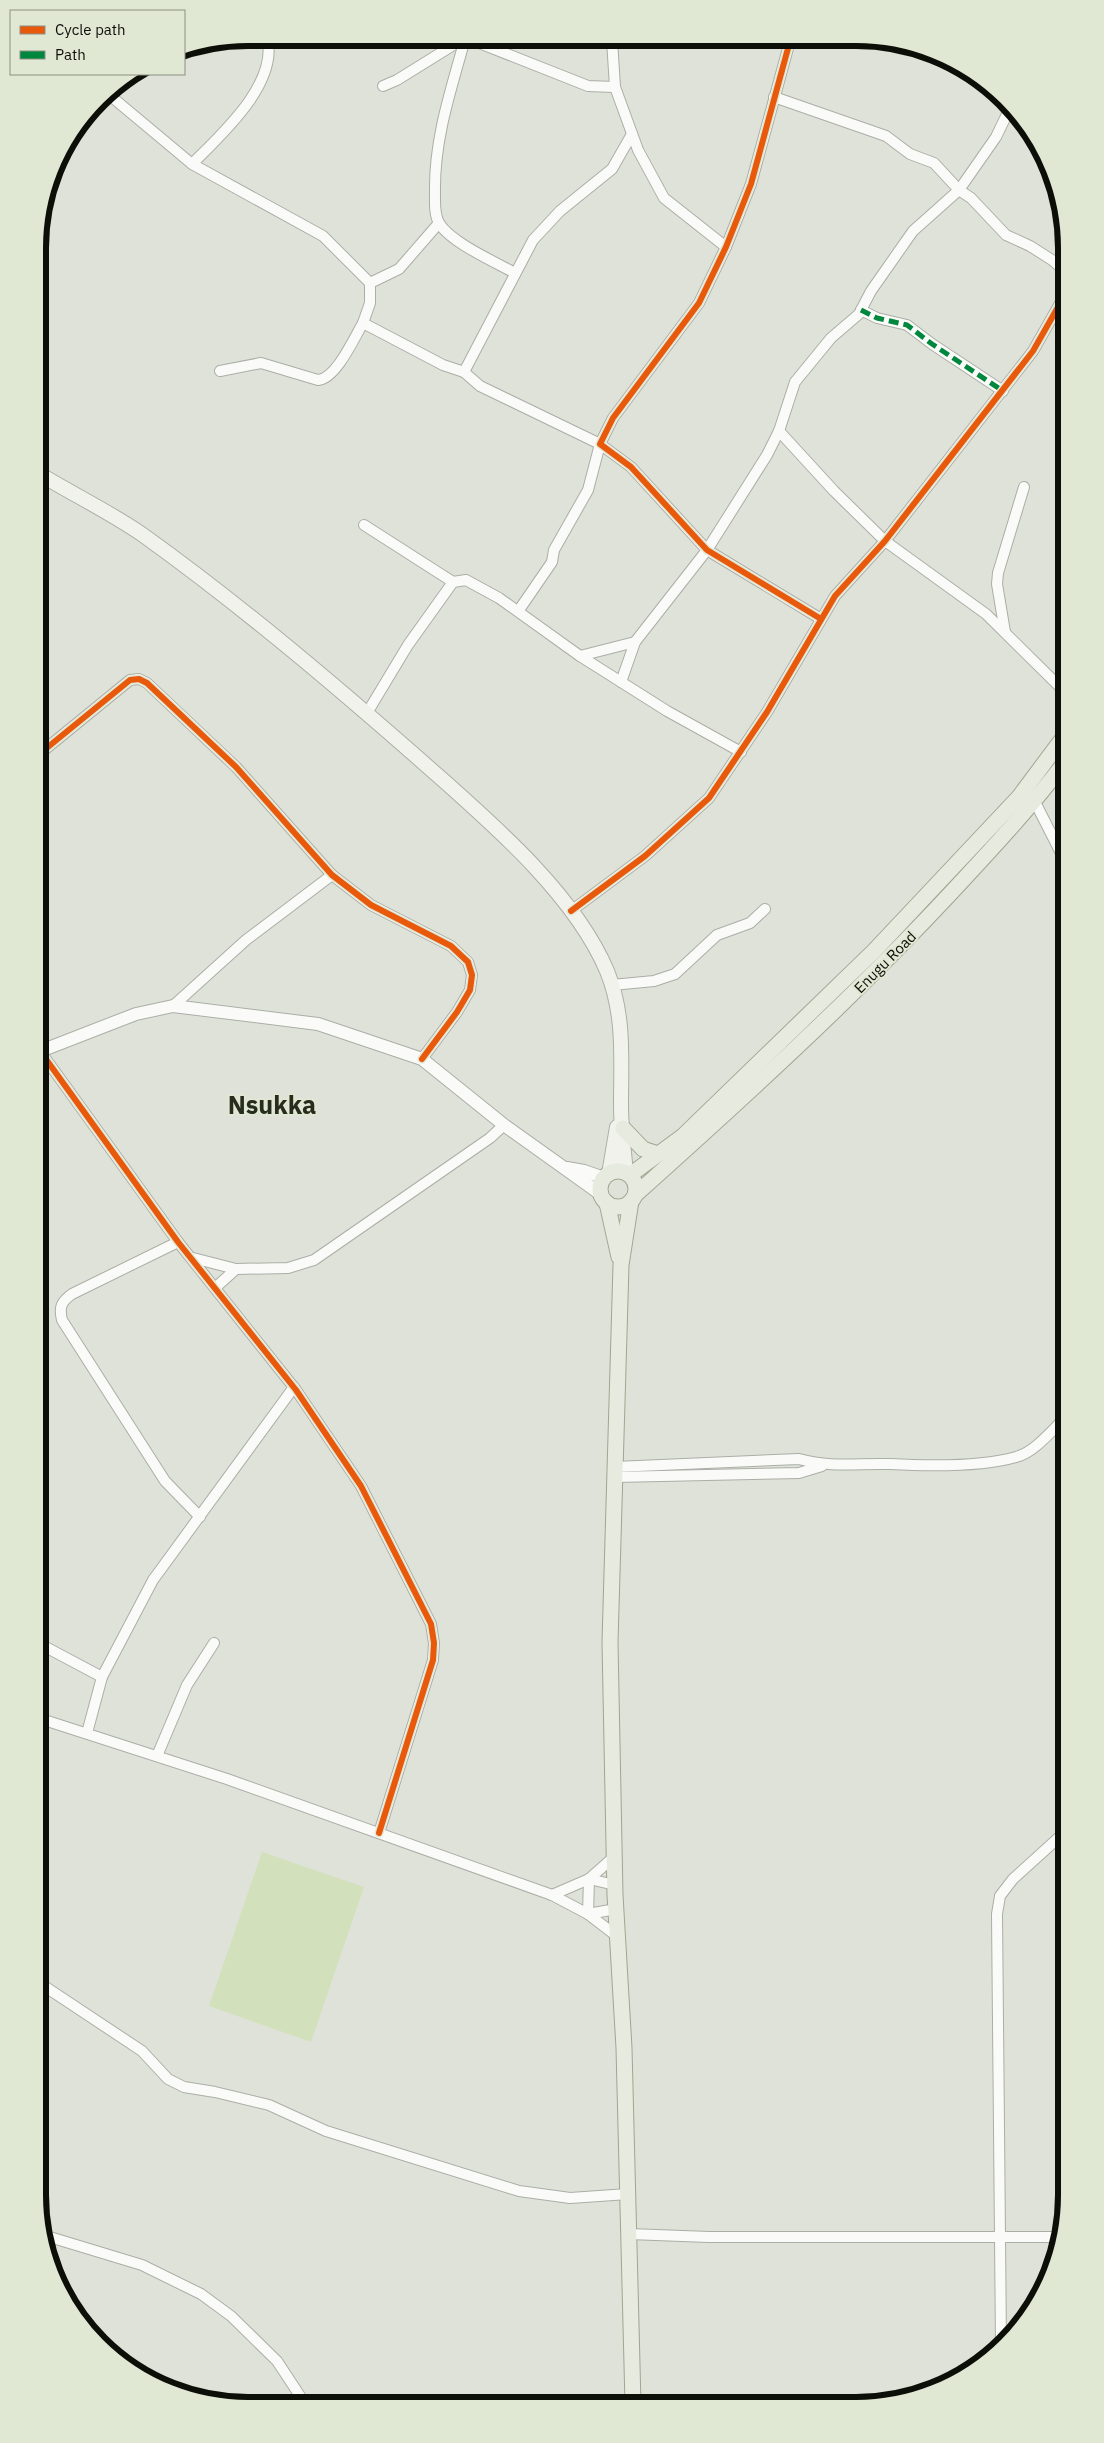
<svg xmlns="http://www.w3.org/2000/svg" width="1104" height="2443" font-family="'IBM Plex Sans',sans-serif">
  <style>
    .green { fill: #d3e0bc }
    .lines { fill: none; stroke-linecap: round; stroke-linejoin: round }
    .minor-casing { stroke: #abaea6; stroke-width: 12 }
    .tertiary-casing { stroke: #abaea6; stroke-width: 14 }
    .secondary-casing { stroke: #abaea6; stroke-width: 16 }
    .primary-casing { stroke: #9fa690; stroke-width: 17 }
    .minor { stroke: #fafbf9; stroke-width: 10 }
    .tertiary { stroke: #fafbf9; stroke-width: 12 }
    .secondary { stroke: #f1f2ec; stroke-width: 14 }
    .primary { stroke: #e7eadf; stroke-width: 15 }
    .quiet { stroke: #00873e; stroke-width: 5; stroke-dasharray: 10 5; stroke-linecap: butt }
    .cycleway-casing { stroke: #e0e7d3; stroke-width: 9 }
    .cycleway { stroke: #e8590c; stroke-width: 6 }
    .labels { text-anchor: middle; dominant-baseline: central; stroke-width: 4; stroke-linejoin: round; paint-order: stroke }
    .street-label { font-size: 15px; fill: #0c0e08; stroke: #e0e7d3 }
    .town-label { font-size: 25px; font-weight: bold; fill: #272d1d; stroke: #e0e7d3 }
    .rim { fill: none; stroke: #0c0e08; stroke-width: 6 }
  </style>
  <rect width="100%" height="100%" fill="#dfe2d8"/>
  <polygon class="green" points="262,1852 364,1887 311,2042 209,2006"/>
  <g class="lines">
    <g class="minor-casing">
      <g id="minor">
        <path d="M465 39C451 90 434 139 435 192 435 202 434 214 439 223 450 242 495 262 515 273"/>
        <polyline points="469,39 588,86 615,87"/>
        <polyline points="612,40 615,87 638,150 664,198 726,247"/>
        <polyline points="790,41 751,184 726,247 699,303 613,418 600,444 631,467 707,550 821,619"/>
        <polyline points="383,86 397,80 463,39"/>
        <polyline points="107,93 192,164 323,236 370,283"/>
        <polyline points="774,97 886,136 910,154 934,163 959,190 971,198 1006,235 1030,246 1052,260 1066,272"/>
        <path d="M192 164C222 134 279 83 267 38"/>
        <polyline points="439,223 399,269 370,283 370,303 363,323 443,365 464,372"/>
        <polyline points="861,310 877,318 907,325 932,344 1003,391"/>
        <path d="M220 371 261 363 318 380C336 379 354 338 363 323"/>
        <polyline points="779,431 834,491 885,541 986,614 1066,693"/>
        <polyline points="364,525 453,582"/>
        <polyline points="519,610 552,562 554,550 588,490 600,444 480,386 464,372 533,240 560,211 612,169 632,134"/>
        <polyline points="1005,632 997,584 998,573 1024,487"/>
        <polyline points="580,656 635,642"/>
        <polyline points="621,682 635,642 707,550 767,455 779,431 795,382 831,338 859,314 871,291 913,231 959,190 996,137 1010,108"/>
        <polyline points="367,713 408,645 453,582 466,580 499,598 580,656 667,711 741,752"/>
        <polyline points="38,752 43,751 130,680 139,679 147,683 236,767 332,875 371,905 451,946 468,962 472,975 470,990 457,1012 422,1059"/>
        <polyline points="1035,802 1066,863"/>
        <polyline points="571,911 645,856 709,798 767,712 835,596 885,541 1033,351 1066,293"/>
        <polyline points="612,985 654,981 675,974 717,935 750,923 765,909"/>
        <polyline points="173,1006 246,940 332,875"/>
        <polyline points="40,1051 178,1242 296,1390 361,1486 431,1624 434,1643 433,1660 379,1833"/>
        <path d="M178 1242 72 1294C61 1302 59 1307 62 1320L165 1481 200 1517"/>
        <polyline points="193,1258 236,1269 288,1268 314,1260 490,1138 504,1125"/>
        <polyline points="216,1287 236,1269"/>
        <path d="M615 1467 799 1459C832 1468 857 1463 890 1464 926 1466 981 1467 1016 1457 1035 1452 1052 1430 1066 1417"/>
        <polyline points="615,1477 799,1473 822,1466"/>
        <polyline points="38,1643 102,1677"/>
        <polyline points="38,1718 227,1779 552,1895 588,1914 618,1937"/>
        <polyline points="87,1733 102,1677 153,1580 294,1387"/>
        <polyline points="157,1756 187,1685 214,1643"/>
        <polyline points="589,1879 615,1885"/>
        <polyline points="552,1895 589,1879 615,1856"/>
        <polyline points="588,1914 589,1879"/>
        <polyline points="588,1914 616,1909"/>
        <polyline points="38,1982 142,2051 168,2079 184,2087 215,2092 269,2105 326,2131 519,2191 570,2198 628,2194"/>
        <polyline points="629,2234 709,2237 1059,2237"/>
        <polyline points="43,2235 142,2265 201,2294 231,2316 277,2361 304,2402"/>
        <polyline points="1001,2345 997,1914 1000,1896 1013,1879 1066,1831"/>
      </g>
    </g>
    <g class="tertiary-casing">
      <g id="tertiary">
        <polyline points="38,1052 136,1014 173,1006 318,1024 422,1059 504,1125 602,1195"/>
        <polyline points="567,1168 584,1171 604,1178"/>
      </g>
    </g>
    <g class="secondary-casing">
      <g id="secondary">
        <path d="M38 473C72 494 110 512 143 535 239 604 329 680 418 758 483 816 573 890 607 971 625 1015 621 1059 621 1105 621 1128 624 1151 626 1173"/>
        <polyline points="609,1174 617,1127"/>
      </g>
    </g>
    <g class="primary-casing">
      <g id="primary">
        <polyline points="623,1128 643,1149 658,1154"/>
        <circle cx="618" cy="1189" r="18"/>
        <polyline points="630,1175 683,1136 874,951 1019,797 1066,734"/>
        <path d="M635 1195C743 1098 850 1001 949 895 990 851 1030 808 1066 761"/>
        <polyline points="631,1201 621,1265 610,1642 615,1895 624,2048 633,2404"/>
        <polyline points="607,1203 619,1257"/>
      </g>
    </g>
    <use href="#minor" class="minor"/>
    <use href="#tertiary" class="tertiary"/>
    <use href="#secondary" class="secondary"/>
    <use href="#primary" class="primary"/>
    <polyline class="quiet" points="861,310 877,318 907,325 932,344 1003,391"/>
    <g class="cycleway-casing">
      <g id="cycleway">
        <polyline points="790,41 751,184 726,247 699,303 613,418 600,444 631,467 707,550 821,619"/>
        <polyline points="38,752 43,751 130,680 139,679 147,683 236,767 332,875 371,905 451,946 468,962 472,975 470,990 457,1012 422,1059"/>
        <polyline points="571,911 645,856 709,798 767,712 835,596 885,541 1033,351 1066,293"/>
        <polyline points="40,1051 178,1242 296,1390 361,1486 431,1624 434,1643 433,1660 379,1833"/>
      </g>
    </g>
    <use href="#cycleway" class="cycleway"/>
  </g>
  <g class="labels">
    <g class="street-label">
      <text transform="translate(885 962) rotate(-45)">Enugu Road</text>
    </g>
    <g class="town-label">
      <text x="272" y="1104">Nsukka</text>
    </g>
  </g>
  <path d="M0 0H1104V2443H0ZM248 46H856A202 202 0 0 1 1058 248V2195A202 202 0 0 1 856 2397H248A202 202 0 0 1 46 2195V248A202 202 0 0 1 248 46Z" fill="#e0e7d3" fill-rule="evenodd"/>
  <path class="rim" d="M248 46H856A202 202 0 0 1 1058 248V2195A202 202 0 0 1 856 2397H248A202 202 0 0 1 46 2195V248A202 202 0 0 1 248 46Z"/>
  <rect x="10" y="10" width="175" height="65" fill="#e0e7d3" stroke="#8b9082"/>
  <rect x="20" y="26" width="25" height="8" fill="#e8590c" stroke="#8b9082"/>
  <text x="55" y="35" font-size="15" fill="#0c0e08">Cycle path</text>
  <rect x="20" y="51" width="25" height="8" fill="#00873e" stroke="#8b9082"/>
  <text x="55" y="60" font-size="15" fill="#0c0e08">Path</text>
</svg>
